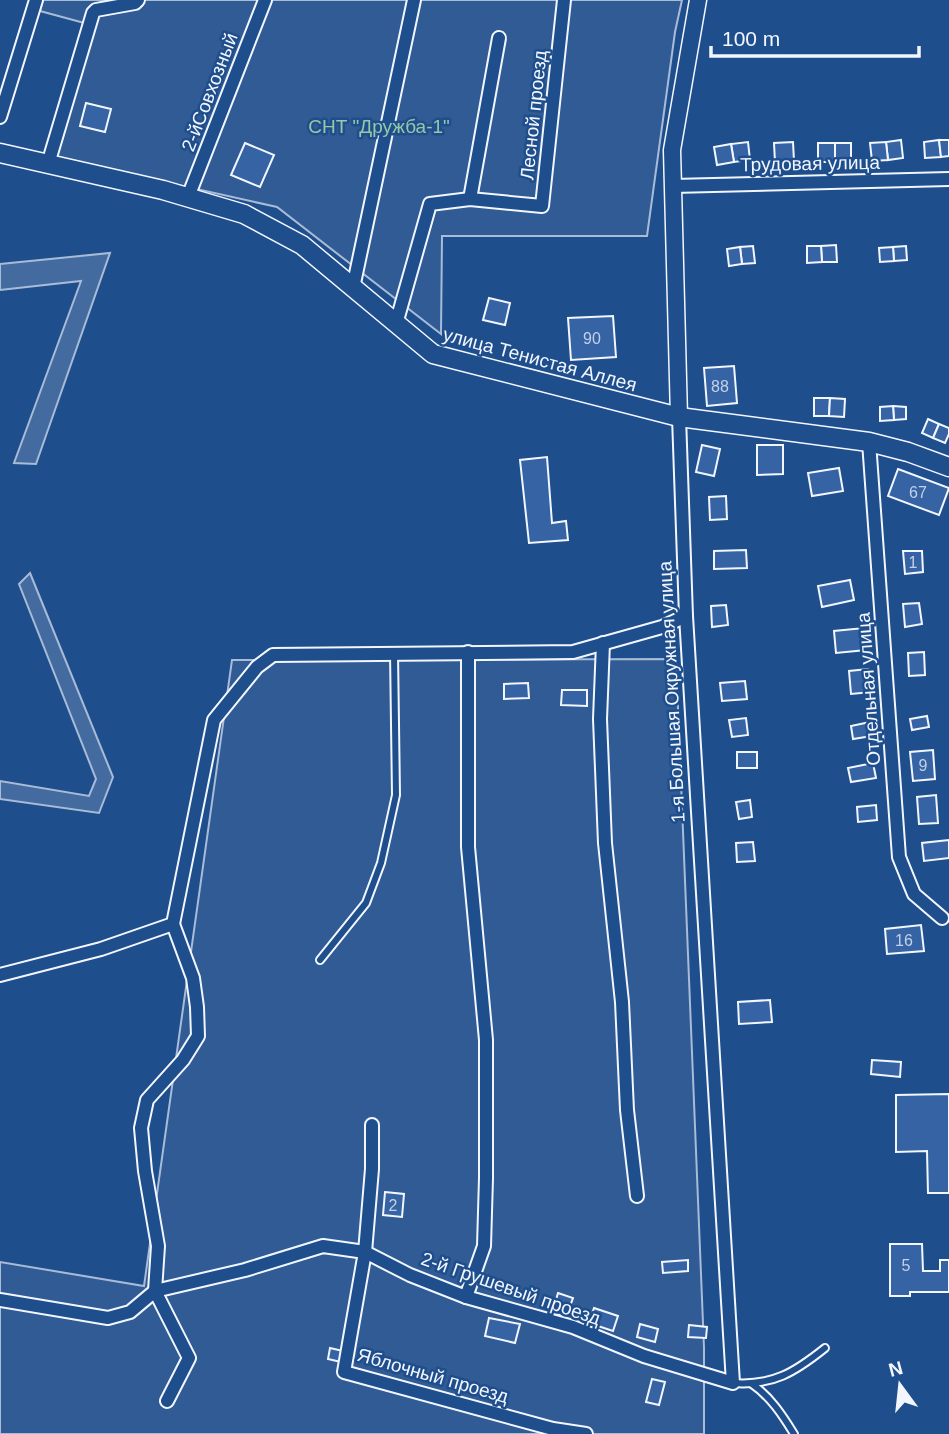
<svg xmlns="http://www.w3.org/2000/svg" width="949" height="1434" viewBox="0 0 949 1434" font-family="Helvetica,sans-serif">
<rect width="100%" height="100%" fill="#1f4e8c"/>
<g fill="#305b95" stroke="#a8bbd7" stroke-width="2">
<path d="M43,0H682L675,32L647,236H442L441,334L277,207L53,157L88,24L40,11Z"/>
<path d="M676,659L704,1348V1434H0V1262L144,1286L232,660Z"/>
</g>
<g fill="#446ba0" stroke="#a8bbd7" stroke-width="2">
<path d="M110,253L36,464L14,463L81,281L0,290V264Z"/>
<path d="M30,573L113,777L99,813L0,799V781L89,796L96,779L19,584Z"/>
</g>
<g fill="#3563a3" stroke="#f2f6ff" stroke-width="2">
<path d="M86,103L111,109L105,132L80,126Z"/>
<path d="M901,140L903,158L888,160L886,142Z"/>
<path d="M939,140L941,157L925,158L924,142Z"/>
<path d="M939,140H949V156L941,157Z"/>
<path d="M748,142L750,160L734,162L731,144Z"/>
<path d="M793,142L794,161L775,162L774,143Z"/>
<path d="M886,142L888,160L872,161L870,143Z"/>
<path d="M245,143L274,155L260,187L231,175Z"/>
<rect x="818" y="143" width="17" height="19"/>
<rect x="835" y="143" width="16" height="19"/>
<path d="M731,144L734,162L717,165L714,147Z"/>
<path d="M836,245L837,262H822L821,246Z"/>
<path d="M753,246L755,263L742,264L740,247Z"/>
<path d="M807,246H821L822,262L807,263Z"/>
<path d="M906,246L907,260L894,261L893,247Z"/>
<path d="M740,247L742,264L729,266L727,249Z"/>
<path d="M893,247L894,261L880,262L879,248Z"/>
<path d="M489,298L510,303L505,325L483,320Z"/>
<path d="M613,316L616,357L571,360L568,318Z"/>
<path d="M734,366L737,403L707,406L704,368Z"/>
<path d="M814,398H830L829,416H814Z"/>
<path d="M830,398L845,399L844,417L829,416Z"/>
<path d="M893,406L906,407V419L894,420Z"/>
<path d="M893,406L894,420L880,421V407Z"/>
<path d="M928,419L939,424L933,438L922,433Z"/>
<path d="M939,424L949,428V434L945,443L933,438Z"/>
<path d="M702,445L720,449L714,476L696,472Z"/>
<path d="M757,445H783V474L757,475Z"/>
<path d="M547,457L552,523L566,521L568,540L529,543L520,460Z"/>
<path d="M839,468L843,491L812,496L808,473Z"/>
<path d="M898,469L949,488L939,515L888,496Z"/>
<path d="M726,496L727,519L710,520L709,497Z"/>
<path d="M746,550L747,568L714,569V551Z"/>
<path d="M903,551H922L923,572L905,574Z"/>
<path d="M850,580L854,600L822,607L818,586Z"/>
<path d="M919,603L922,624L905,627L903,604Z"/>
<path d="M726,605L728,625L712,627L711,606Z"/>
<path d="M864,628L866,650L836,653L834,631Z"/>
<path d="M924,652L925,675L909,676L908,653Z"/>
<path d="M868,669L871,692L851,694L849,671Z"/>
<path d="M745,681L747,699L722,701L720,683Z"/>
<path d="M528,683L529,698L504,699V684Z"/>
<path d="M562,690H587V706L561,705Z"/>
<path d="M927,716L929,727L912,730L910,719Z"/>
<path d="M746,718L748,735L732,737L729,720Z"/>
<path d="M870,722L872,736L853,739L851,726Z"/>
<path d="M933,750L935,779L913,781L910,752Z"/>
<rect x="737" y="752" width="20" height="16"/>
<path d="M873,763L876,778L851,782L848,768Z"/>
<path d="M936,795L938,823L919,824L917,797Z"/>
<path d="M750,800L752,817L739,819L736,802Z"/>
<path d="M876,805L877,820L858,822L857,807Z"/>
<path d="M949,840V858L924,861L922,843Z"/>
<path d="M753,842L755,861L737,862L736,843Z"/>
<path d="M921,925L924,951L887,954L885,929Z"/>
<path d="M770,1000L772,1022L739,1024L738,1002Z"/>
<path d="M872,1060L901,1062L900,1077L871,1074Z"/>
<path d="M949,1094V1193H928L927,1151L896,1152V1095Z"/>
<path d="M385,1192L404,1194L402,1217L383,1215Z"/>
<path d="M890,1244H922L923,1271H940V1260H949V1292H910V1296H890Z"/>
<path d="M688,1260V1271L663,1273L662,1262Z"/>
<path d="M558,1293L573,1298L566,1317L552,1313Z"/>
<path d="M594,1308L618,1316L613,1331L589,1323Z"/>
<path d="M489,1318L520,1324L515,1343L485,1336Z"/>
<path d="M640,1324L658,1329L655,1342L637,1337Z"/>
<path d="M689,1325L707,1327L706,1338L688,1337Z"/>
<path d="M330,1348L343,1351L341,1362L328,1359Z"/>
<path d="M652,1379L665,1382L659,1405L646,1402Z"/>
</g>
<g fill="none" stroke-linecap="round" stroke-linejoin="round">
<defs>
<g id="service">
<path d="M320,960L366,903L381,863L396,795L394,653"/>
<path d="M733,1383C773,1386 795,1372 825,1348"/>
<path d="M752,1384C770,1396 783,1416 794,1434"/>
</g>
<g id="minor">
<path d="M0,117L36,0"/>
<path d="M48,164L93,13L96,10L135,3L138,0"/>
<path d="M673,186L949,179"/>
<path d="M188,197L265,0"/>
<path d="M470,199L499,38"/>
<path d="M353,288L414,0"/>
<path d="M396,324L430,204L470,199L542,206L564,0"/>
<path d="M869,442L899,857L914,894L942,918"/>
<path d="M603,643L600,719L605,843L622,1002L627,1110L637,1196"/>
<path d="M0,975L101,949L173,924L214,720L257,667L273,655L573,652L662,627L686,616"/>
<path d="M372,1125V1169L365,1252L344,1372L553,1429L586,1434"/>
<path d="M466,1297L484,1246L486,1178V1040L468,847V652"/>
<path d="M0,1300L108,1318L130,1312L155,1291L245,1270L323,1246L365,1252L410,1275L466,1297L573,1327L644,1356L733,1383L686,616L679,417"/>
<path d="M167,1401L189,1358L155,1291L158,1246L145,1171L141,1128L147,1100L183,1060L198,1036L197,1007L193,978L173,924"/>
</g>
<path id="tertiary" d="M679,417L672,150L698,0"/>
<path id="secondary" d="M0,153L163,190L244,214L302,245L433,354L679,417L869,442L908,452L949,467"/>
</defs>
<use href="#service" stroke="#f2f6ff" stroke-width="10"/>
<use href="#minor" stroke="#f2f6ff" stroke-width="16"/>
<use href="#tertiary" stroke="#f2f6ff" stroke-width="19"/>
<use href="#secondary" stroke="#f2f6ff" stroke-width="21"/>
<use href="#service" stroke="#1f4e8c" stroke-width="6"/>
<use href="#minor" stroke="#1f4e8c" stroke-width="12"/>
<use href="#tertiary" stroke="#1f4e8c" stroke-width="16"/>
<use href="#secondary" stroke="#1f4e8c" stroke-width="18"/>
</g>
<g text-anchor="middle" stroke-width="5" stroke-linejoin="round" paint-order="stroke">
<g font-size="16" fill="#c3d1e8">
<text x="592" y="344">90</text>
<text x="720" y="392">88</text>
<text x="918" y="498">67</text>
<text x="913" y="568">1</text>
<text x="923" y="771">9</text>
<text x="904" y="946">16</text>
<text x="393" y="1211">2</text>
<text x="906" y="1271">5</text>
</g>
<g font-size="19" fill="#f2f6ff" stroke="#1f4e8c">
<text transform="translate(209 92) rotate(-69)" y="7">2-йСовхозный</text>
<text transform="translate(533 115) rotate(-84)" y="7">Лесной проезд</text>
<text transform="translate(810 163) rotate(-1)" y="7">Трудовая улица</text>
<text transform="translate(540 359) rotate(15)" y="7">улица Тенистая Аллея</text>
<text transform="translate(868 689) rotate(-94)" y="7">Отдельная улица</text>
<text transform="translate(671 692) rotate(-93)" y="7">1-я Большая Окружная улица</text>
<text transform="translate(511 1288) rotate(19)" y="7">2-й Грушевый проезд</text>
<text transform="translate(433 1375) rotate(16)" y="7">Яблочный проезд</text>
</g>
<g font-size="19" fill="#97c8a6" stroke="#1f4e8c">
<text x="379" y="133">СНТ "Дружба-1"</text>
</g>
</g>
<g transform="translate(900 1385) rotate(345)" stroke="#1f4e8c" stroke-width="5" paint-order="stroke">
<path d="M0-5L12 26L0 18L-12 26Z" fill="#f2f6ff"/>
<text y="-10" font-size="19" font-weight="bold" text-anchor="middle" fill="#f2f6ff">N</text>
</g>
<path d="M711 46v10h208v-10" fill="none" stroke="#f2f6ff" stroke-width="3.5"/>
<text x="722" y="46" font-size="21" fill="#f2f6ff" stroke="#1f4e8c" stroke-width="5" paint-order="stroke">100 m</text>
</svg>
